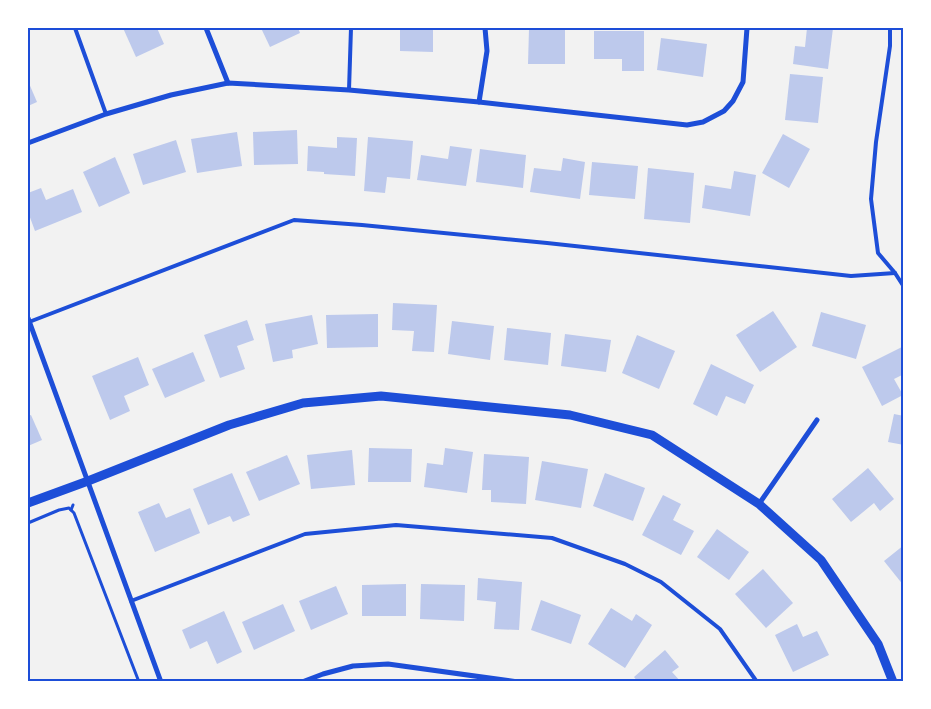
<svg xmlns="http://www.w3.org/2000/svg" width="931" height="709" viewBox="0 0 931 709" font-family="'Sofia Sans Condensed',sans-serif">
<rect width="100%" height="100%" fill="#f2f2f2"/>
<g fill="#bdc9ec">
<path d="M123,28H157L164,44L136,57Z"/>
<path d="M261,28H298L300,33L270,47Z"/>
<path d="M400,28H433V52L400,51Z"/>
<path d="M807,28H833L828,69L793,64L795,46L805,47Z"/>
<path d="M529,29L565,30V64H528Z"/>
<path d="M594,31H644V71H622V59H594Z"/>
<path d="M661,38L707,44L703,77L657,70Z"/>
<path d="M790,74L823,77L818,123L785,120Z"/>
<path d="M28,81L37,102L28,106Z"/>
<path d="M297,130L298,164L254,165L253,132Z"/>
<path d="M237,132L242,166L197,173L191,139Z"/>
<path d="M783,134L810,149L789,188L762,173Z"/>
<path d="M337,137L357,138L355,176L324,174V172L307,171L308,146L337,148Z"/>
<path d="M368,137L413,141L410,179L387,177L385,193L364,191Z"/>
<path d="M176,140L186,172L143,185L133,154Z"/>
<path d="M450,146L472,149L466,186L417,180L421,155L448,159Z"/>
<path d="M480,149L526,155L523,188L476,182Z"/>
<path d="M115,157L130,193L99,207L83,172Z"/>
<path d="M563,158L585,162L580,199L530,192L534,168L561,171Z"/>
<path d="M592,162L638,166L635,199L589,195Z"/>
<path d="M648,168L694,173L690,223L644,219Z"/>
<path d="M734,171L756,175L750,216L702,208L705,185L731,189Z"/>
<path d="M41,188L46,200L73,189L82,212L35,231L28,212V193Z"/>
<path d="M393,303L437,305L434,352L412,351L414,331L392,330Z"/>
<path d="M773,311L797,347L760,372L736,335Z"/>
<path d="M821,312L866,325L856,359L812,346Z"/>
<path d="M378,314V347L327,348L326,315Z"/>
<path d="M312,315L318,344L292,350L293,358L273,362L265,324Z"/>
<path d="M247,320L254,340L237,346L245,369L220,378L204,335Z"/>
<path d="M452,321L494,326L490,360L448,354Z"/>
<path d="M507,328L551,333L548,365L504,360Z"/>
<path d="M565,334L611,340L606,372L561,366Z"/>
<path d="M637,335L675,351L659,389L622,373Z"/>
<path d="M904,346V374L894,379L903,395L882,406L862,367Z"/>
<path d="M193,352L205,381L165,398L152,369Z"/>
<path d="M138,357L149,385L124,396L130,411L110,420L92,376Z"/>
<path d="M711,364L754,385L745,404L726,396L717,416L693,404Z"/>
<path d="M894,414L904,416V445L888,442Z"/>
<path d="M31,415L42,440L28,446V416Z"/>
<path d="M369,448L412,449L411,482H368Z"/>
<path d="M445,448L473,452L467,493L424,487L427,463L443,465Z"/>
<path d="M352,450L355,485L311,489L307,455Z"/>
<path d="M484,454L529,457L526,504L491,502V490H482Z"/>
<path d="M287,455L300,484L259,501L246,472Z"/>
<path d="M542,461L588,469L581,508L535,500Z"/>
<path d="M868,468L894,499L880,511L874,503L851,522L832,499Z"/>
<path d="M232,473L250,515L233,522L230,516L208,525L193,489Z"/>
<path d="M605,473L645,488L633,521L593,506Z"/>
<path d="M663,495L681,504L673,520L694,531L681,555L642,535Z"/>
<path d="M159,503L166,518L190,508L200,533L155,552L138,512Z"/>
<path d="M717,529L749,552L729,580L697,557Z"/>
<path d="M904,545V586L884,561Z"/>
<path d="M763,569L793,603L766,628L735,594Z"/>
<path d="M478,578L522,582L519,630L494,629L496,602L477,600Z"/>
<path d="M406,584V616H362V585Z"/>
<path d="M421,584L465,585L464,621L420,619Z"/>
<path d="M336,586L348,614L311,630L299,601Z"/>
<path d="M541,600L581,615L571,644L531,630Z"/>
<path d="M283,604L295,631L254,650L242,622Z"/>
<path d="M611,608L632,621L636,614L652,625L625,668L588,644Z"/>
<path d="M224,611L242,652L217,664L207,641L190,649L182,630Z"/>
<path d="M797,624L803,637L817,631L829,655L793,672L775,635Z"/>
<path d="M665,650L679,667L672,672L681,682H638L634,677Z"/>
</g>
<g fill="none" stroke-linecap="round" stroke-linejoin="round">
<g stroke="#1d4ed8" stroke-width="3">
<path d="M71,510L73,505"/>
<path d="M28,523L59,510L69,508L74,513L139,682"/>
</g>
<g stroke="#1d4ed8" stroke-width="4">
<path d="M75,28L106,114"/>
<path d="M890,28V46L876,142L871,199L878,253L895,273L904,287"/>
<path d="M349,90L351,28"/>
<path d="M29,322L294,220L362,225L547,243L851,276L895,273"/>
<path d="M131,601L305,534L396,525L552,538L625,564L661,582L720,629L757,682"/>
</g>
<g stroke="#1d4ed8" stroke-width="5">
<path d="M206,28L228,83"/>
<path d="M479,102L487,51L485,28"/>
<path d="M28,143L106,114L171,95L228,83L349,90L479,102L687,125L703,122L724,111L733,101L743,82L747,28"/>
<path d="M28,318L161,682"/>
<path d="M759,504L817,420"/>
<path d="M302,682L323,674L353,666L388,664L518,682"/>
</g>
<path stroke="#1d4ed8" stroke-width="9" d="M28,503L88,481L229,425L303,403L381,396L570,415L652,435L759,504L821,560L878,644L893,682"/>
</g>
<rect width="931" height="709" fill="none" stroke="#ffffff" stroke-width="58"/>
<rect x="29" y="29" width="873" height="651" fill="none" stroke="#1d4ed8" stroke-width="2"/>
</svg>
